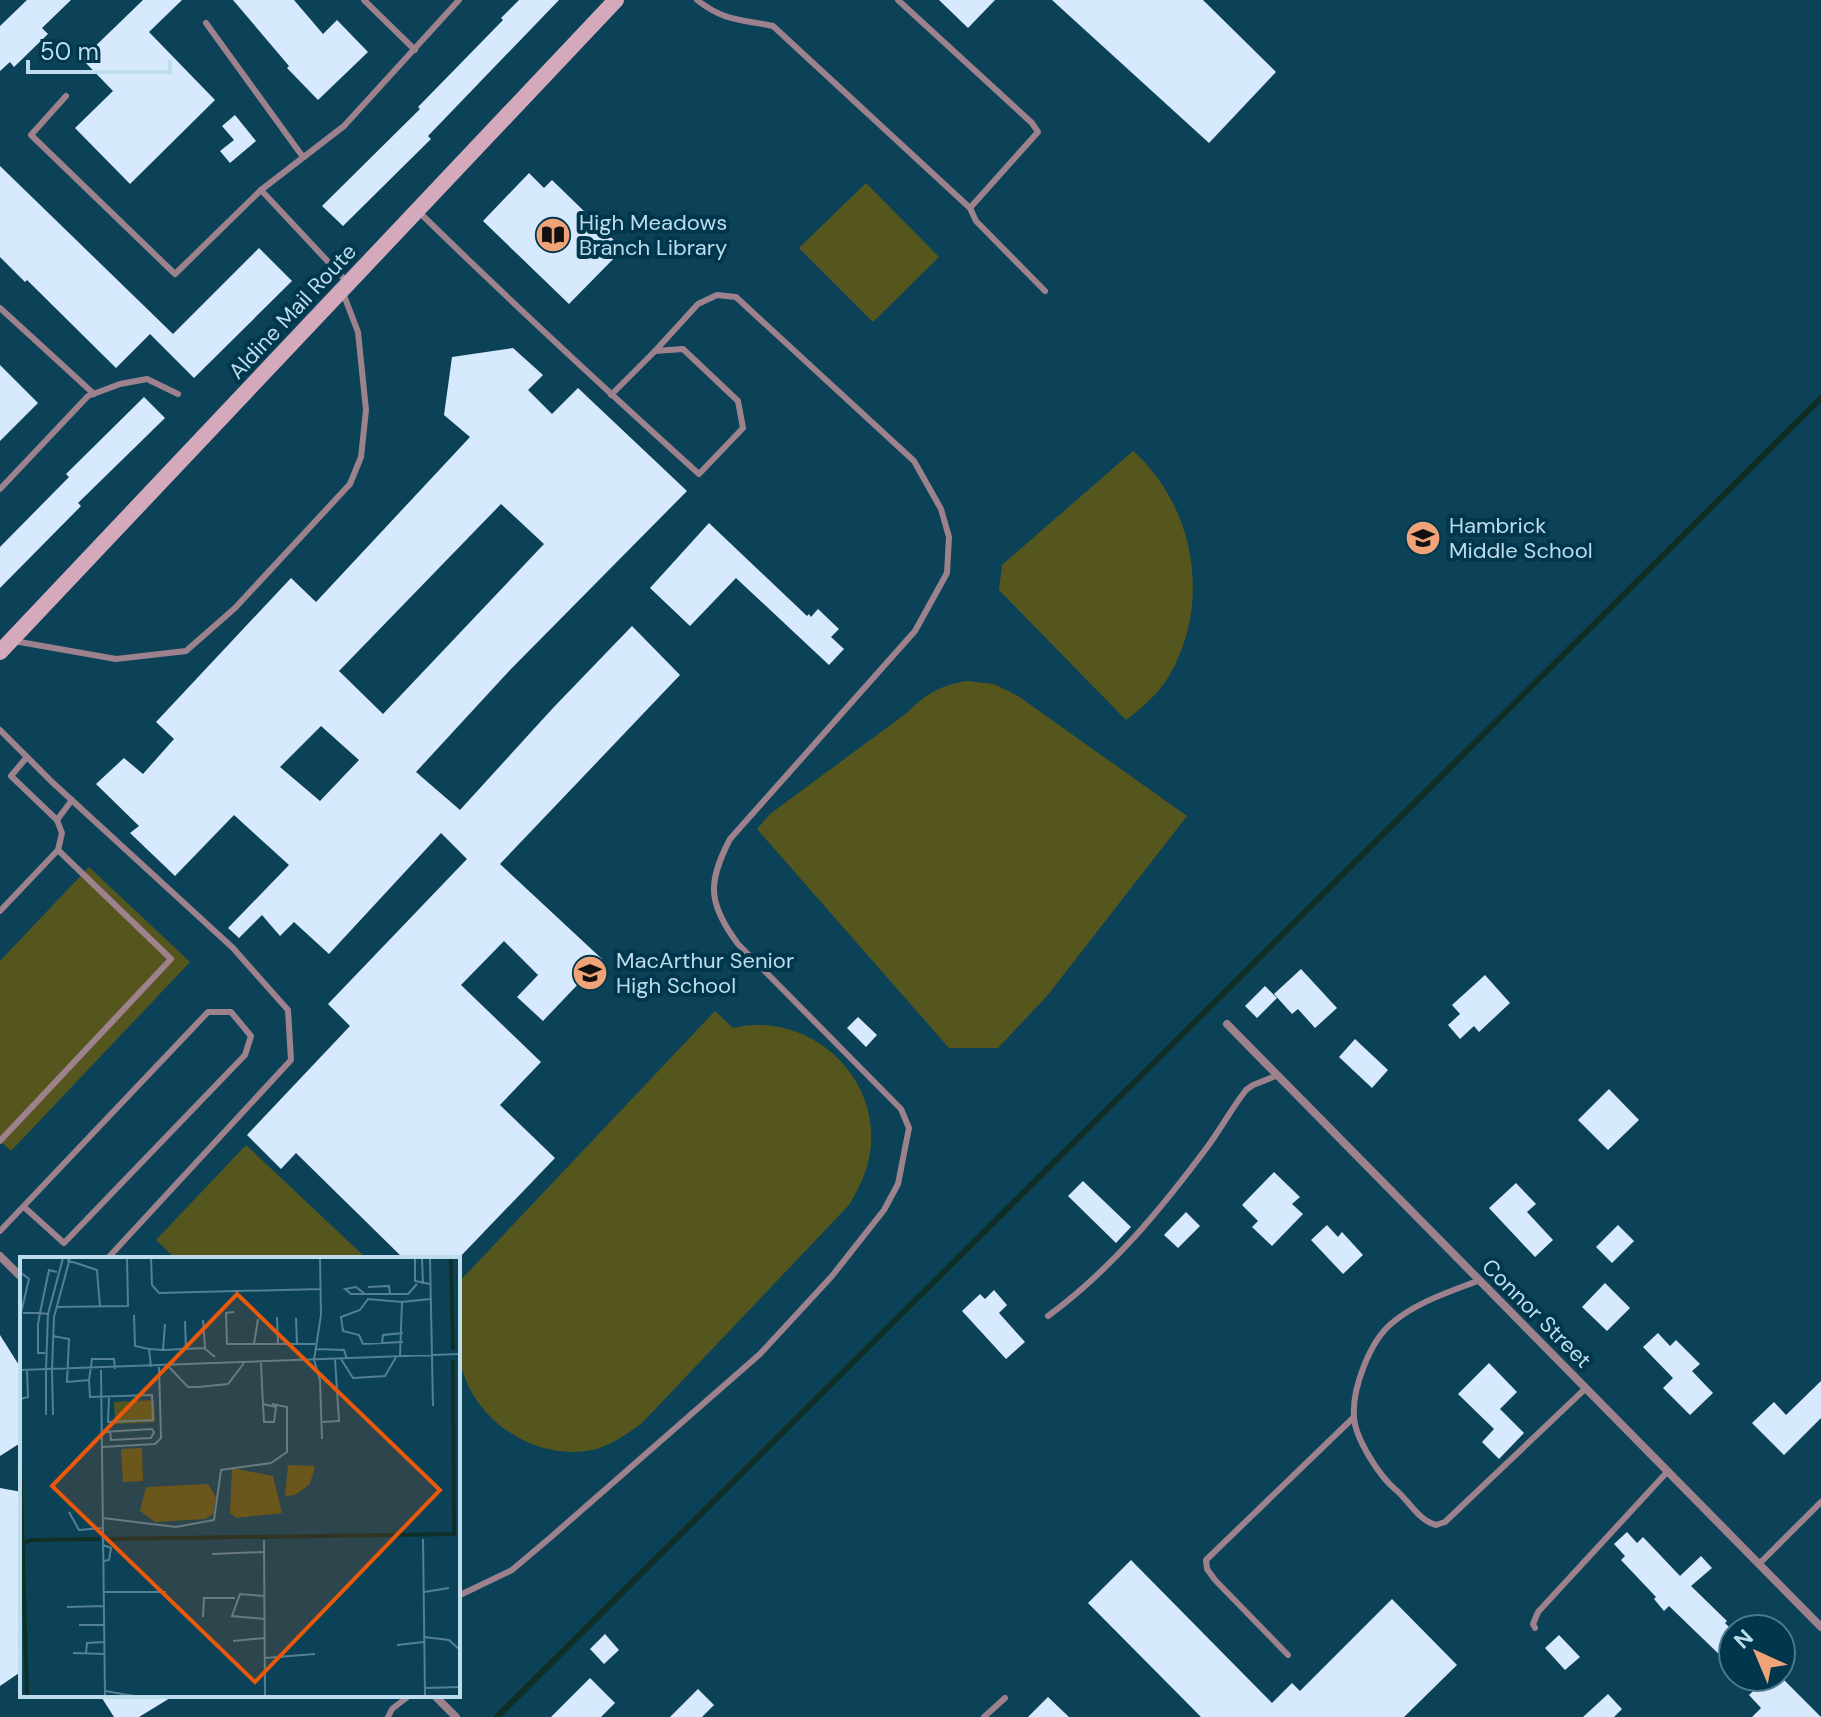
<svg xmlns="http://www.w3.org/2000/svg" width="1821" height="1717" viewBox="0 0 1821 1717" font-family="'DM Sans',sans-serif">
<rect width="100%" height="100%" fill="#0c4258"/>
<g fill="#55561e">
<path d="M866,183L939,257L873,322L799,248Z"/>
<path d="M1133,451C1195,506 1212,603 1169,676C1159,693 1142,708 1126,720L999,590L1002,565Z"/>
<path d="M967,681L994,684L1018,696L1187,816L1047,996L998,1048H949L757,829L770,814L908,712C925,694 942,685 967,681Z"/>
<path d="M89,867L190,962L11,1151L0,1141V961Z"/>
<path d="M715,1011L733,1028C808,1010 882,1076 870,1153C867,1172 859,1188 849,1205L641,1424C627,1434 610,1446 592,1450C537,1461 477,1423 462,1369C454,1342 458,1311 458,1283Z"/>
<path d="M246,1145L367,1259H176L156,1240Z"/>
</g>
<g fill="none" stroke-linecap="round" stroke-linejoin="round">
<path stroke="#0f2f26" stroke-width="6" d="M497,1717L1821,398"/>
</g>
<g fill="#d7e9fd" fill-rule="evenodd">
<path d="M27,0H71L42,28L48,34L14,67L10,62L0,71V26Z"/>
<path d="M143,0H182L149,32L215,100L130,184L75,128L113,91L82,59Z"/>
<path d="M233,0H294L323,34L337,20L368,52L318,100L287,68L289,66Z"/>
<path d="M519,0H559L428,136L431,139L343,226L322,206L420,109L418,107L503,20L501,18Z"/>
<path d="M939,0H995L968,28Z"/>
<path d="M1052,0H1203L1276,72L1209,143Z"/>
<path d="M235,115L256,141L230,163L220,151L234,140L222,126Z"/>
<path d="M0,166L173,334L259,248L292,281L194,378L150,334L116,368L27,280L25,282L0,257Z"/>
<path d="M529,173L544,188L552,180L623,249L569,304L483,221Z"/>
<path d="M513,348L543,375L528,390L552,414L578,388L687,491L511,669L416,772L460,810L553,708L632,626L680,675L500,864L602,959L543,1021L517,997L538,975L504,941L461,985L541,1062L500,1105L555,1158L458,1259H404L296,1153L281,1169L247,1135L350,1026L328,1004L467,859L441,833L329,954L294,922L280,936L262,915L239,938L228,928L289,865L234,815L175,876L130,833L139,826L96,784L124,758L143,774L174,739L156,722L291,578L316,602L470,437L444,415L452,357ZM501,504L544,544L383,714L339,671ZM321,726L359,760L320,801L280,767Z"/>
<path d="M0,365L38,403L0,441Z"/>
<path d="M144,397L165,418L78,503L81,506L0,588V547L69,477L66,474Z"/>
<path d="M709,523L807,616L809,614L811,617L818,609L839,629L831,637L844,649L829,665L736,578L690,626L650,588Z"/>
<path d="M1301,969L1337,1008L1315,1028L1298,1009L1292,1014L1274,994Z"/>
<path d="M1485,975L1510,1003L1479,1032L1474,1026L1460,1039L1448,1025L1460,1014L1452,1005Z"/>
<path d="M1265,986L1277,998L1257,1018L1245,1006Z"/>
<path d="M858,1017L877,1035L866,1047L847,1028Z"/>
<path d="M1355,1039L1388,1070L1372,1088L1339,1057Z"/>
<path d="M1609,1089L1639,1120L1608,1150L1578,1120Z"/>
<path d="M1274,1172L1300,1197L1292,1204L1303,1214L1272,1246L1252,1227L1258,1221L1242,1205Z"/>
<path d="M1083,1181L1131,1227L1116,1243L1068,1196Z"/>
<path d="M1516,1183L1536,1204L1527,1212L1553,1240L1535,1257L1489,1208Z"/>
<path d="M1186,1212L1200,1226L1178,1248L1164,1235Z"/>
<path d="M1327,1225L1338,1237L1342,1232L1363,1255L1343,1274L1311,1240Z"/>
<path d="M1618,1225L1634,1241L1612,1263L1596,1247Z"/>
<path d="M1605,1283L1630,1308L1607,1331L1582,1307Z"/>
<path d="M994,1290L1007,1305L999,1313L1025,1342L1006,1359L962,1311L980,1294L985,1299Z"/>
<path d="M1658,1333L1670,1346L1676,1340L1700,1364L1692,1371L1713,1393L1690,1415L1663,1388L1673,1378L1643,1347Z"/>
<path d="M0,1335L22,1370V1442L0,1456Z"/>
<path d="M1489,1363L1517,1392L1500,1409L1524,1433L1499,1459L1482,1442L1494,1429L1458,1394Z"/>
<path d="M1821,1381V1418L1784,1455L1752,1423L1774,1402L1786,1415Z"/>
<path d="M0,1488L22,1492V1671L0,1686Z"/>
<path d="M1627,1532L1637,1543L1643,1537L1680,1576L1701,1556L1712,1568L1691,1586L1727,1621L1725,1623L1733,1631V1652L1725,1660L1669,1606L1664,1611L1654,1599L1656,1597L1621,1560L1625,1556L1614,1544Z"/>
<path d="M1131,1560L1272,1703L1292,1683L1300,1691L1392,1599L1457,1665L1404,1717H1201L1088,1603Z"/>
<path d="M605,1634L619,1650L604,1664L590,1649Z"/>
<path d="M1559,1635L1580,1657L1565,1670L1545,1648Z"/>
<path d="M1768,1677H1773L1779,1683L1783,1679L1821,1717H1752L1761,1708L1749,1695Z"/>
<path d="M590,1678L615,1703L601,1717H551Z"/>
<path d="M698,1689L714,1705L702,1717H670Z"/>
<path d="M1608,1694L1622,1709L1614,1717H1583Z"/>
<path d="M100,1695H175L139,1717H114Z"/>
<path d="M1048,1697L1069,1717H1028Z"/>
</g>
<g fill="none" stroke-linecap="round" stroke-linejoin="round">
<g stroke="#9d828d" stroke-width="6">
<path d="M364,0L415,50"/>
<path d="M697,0C725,22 741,19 773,26L970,208L976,221L1045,291"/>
<path d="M898,0L1032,123L1038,132L970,208"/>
<path d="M206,23L303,157"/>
<path d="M66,96L31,135L175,274L261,190L344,126L459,0"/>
<path d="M261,190L348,283"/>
<path d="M420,213C511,302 604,388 699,474L743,428L738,401L683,349L655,351L611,395"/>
<path d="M0,308L94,394"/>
<path d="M0,489L88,396L120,384L147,379L178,394"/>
<path d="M14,641L116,659L186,651L235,608L350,484L361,457L366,410L358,332L343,293"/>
<path d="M0,730L52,782L233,948L288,1010L291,1060L107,1259"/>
<path d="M27,757L11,776L57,820"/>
<path d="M58,850L62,833L57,820L72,800"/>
<path d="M0,911L58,850L171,959L0,1141"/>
<path d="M0,1231L208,1012H231L251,1036L245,1055L64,1243L24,1207"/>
<path d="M1480,1280C1449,1292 1417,1302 1392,1323C1370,1341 1352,1388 1354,1417C1355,1438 1379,1476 1396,1490C1410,1502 1418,1520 1436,1525L1445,1522L1586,1388"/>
<path d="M1048,1316C1111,1270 1162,1208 1208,1146C1221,1128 1232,1108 1246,1090L1253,1085L1278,1075"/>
<path d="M1759,1564L1821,1502"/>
<path d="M458,1596L512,1570L551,1537L760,1354L832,1276L884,1210L898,1184L909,1128L901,1109L738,944C708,904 707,883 730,839L915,631L947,573L949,537L941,509L914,461L736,297L717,295L698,304L655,351"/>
<path d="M1535,1628L1533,1624L1538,1612L1668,1471"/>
<path d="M1288,1655L1215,1580L1207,1569L1206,1560L1353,1418"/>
<path d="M388,1717L392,1709L410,1695"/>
<path d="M984,1717L1005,1698"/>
</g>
<g stroke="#9d828d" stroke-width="8">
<path d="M1227,1024L1821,1627"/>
<path d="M0,1256L22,1278"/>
<path d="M434,1695L456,1717"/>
</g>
<path stroke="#d3a9bb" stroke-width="16" d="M0,652L616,0"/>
</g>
<defs>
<symbol id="library-disc" viewBox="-11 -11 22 22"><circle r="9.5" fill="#efa377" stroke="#00374c"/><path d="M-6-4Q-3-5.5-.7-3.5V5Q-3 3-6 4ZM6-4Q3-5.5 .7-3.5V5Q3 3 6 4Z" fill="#111"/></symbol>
<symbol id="school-disc" viewBox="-11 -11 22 22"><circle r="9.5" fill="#efa377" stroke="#00374c"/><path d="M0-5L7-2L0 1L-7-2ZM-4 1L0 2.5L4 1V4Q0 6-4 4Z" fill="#111"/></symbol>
</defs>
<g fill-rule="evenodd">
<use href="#library-disc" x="533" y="215" width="40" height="40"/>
<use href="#school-disc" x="1403" y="518" width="40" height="40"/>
<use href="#school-disc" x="570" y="953" width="40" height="40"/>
</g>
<g text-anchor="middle" stroke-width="8" stroke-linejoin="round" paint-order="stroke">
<g font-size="22" fill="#bddded" stroke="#00374c" text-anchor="start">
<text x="579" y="230">High Meadows<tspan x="579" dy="25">Branch Library</tspan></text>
<text x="1449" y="533">Hambrick<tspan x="1449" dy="25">Middle School</tspan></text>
<text x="616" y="968">MacArthur Senior<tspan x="616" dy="25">High School</tspan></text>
</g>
<g font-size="22" fill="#bddded" stroke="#00374c">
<text transform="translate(292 311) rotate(-47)" y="8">Aldine Mail Route</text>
<text transform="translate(1537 1313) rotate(45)" y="8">Connor Street</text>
</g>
</g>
<g transform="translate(20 1257)">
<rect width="440" height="440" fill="#0c4258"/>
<path d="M134,143L135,165L95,167L94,145ZM122,191L123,224L103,225L101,192ZM268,208L295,209L290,227L275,238L265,239ZM212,211L253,219L262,256L216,261L210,256ZM188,227L196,240L193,257L185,262L135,265L120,254L126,230Z" fill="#55561e"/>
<path fill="none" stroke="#0f2f26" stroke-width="4" d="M431,1L433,93M0,201L7,439M87,282L434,277L433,103M0,289L10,283L80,282"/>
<path fill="none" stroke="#538094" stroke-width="2" d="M131,1L132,28L139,36L301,32M300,1L301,58L294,103L300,123L302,182M395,1V24L410,27M402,1L403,27M410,1L413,149M47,3L77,13L80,50M0,15L9,22L0,60M348,30L369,29L370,37M345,37L336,30L325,32L331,37H388L397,27M440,42V86M382,45L348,42L340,53L321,60L323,74L339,78L343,87L383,85M36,50L108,49L107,1M214,55L206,56L207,87H295M3,56H20L29,13L37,15M114,58L115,89L129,92L131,110M257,60L258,87M276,61L277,87M183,63L185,91M165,64L166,92M33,79L49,82L47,125L69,123L72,102H94L95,112M362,86L363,78L383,76M234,87L238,62M129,92L143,93L145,67M295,92L324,93L327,102M143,93L184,91L195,100M25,96H18V67L20,56L28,57M380,99L382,45L410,42M321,102L333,121L365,119L376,100M241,106L242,128L243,147L244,165H254L256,150L243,147M149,110L168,130H178L208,127L224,106M0,113L440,97M26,113V158M26,113L28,57L43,1M32,113L33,158M32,113L34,60L50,1M81,113L85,439M69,123L70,140L132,138L133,163L88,165L89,140M0,142L8,140L7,113M303,165L319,164L315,102M82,175L132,172L134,175L131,181L91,183L90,174M440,183V212M82,190L135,187L141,181L139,110M49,255L59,273L83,271M83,261L156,270L194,263L201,213L251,206L267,195V150L252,147M403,282L405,439M244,283L245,439M83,288L91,291L89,303L84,304M192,297L244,295M84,335H146M404,335L429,331M244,339L220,337L212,359L245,362M47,350L84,349M183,360L184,341H215M59,368H84M404,380L429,383L440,393M213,384L245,381M377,388L404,385M53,396L85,397M66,397L67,386L85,385M245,401L295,397M405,431L440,430M85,434L114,439"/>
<path fill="#e8590c" fill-opacity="0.15" stroke="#e8590c" stroke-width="4" d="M217,37L420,233L235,425L32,229Z"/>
<rect width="440" height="440" fill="none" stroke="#bddded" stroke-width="4"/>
</g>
<g transform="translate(1757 1653) rotate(316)"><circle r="38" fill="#00374c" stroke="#4c798c" stroke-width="2"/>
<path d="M0-6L14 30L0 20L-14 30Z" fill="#efa377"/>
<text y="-12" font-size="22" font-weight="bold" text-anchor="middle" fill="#bddded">N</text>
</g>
<path d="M28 60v12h142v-12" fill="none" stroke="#bddded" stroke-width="4"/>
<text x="40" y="60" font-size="24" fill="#bddded" stroke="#00374c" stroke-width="6" paint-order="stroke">50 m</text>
</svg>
